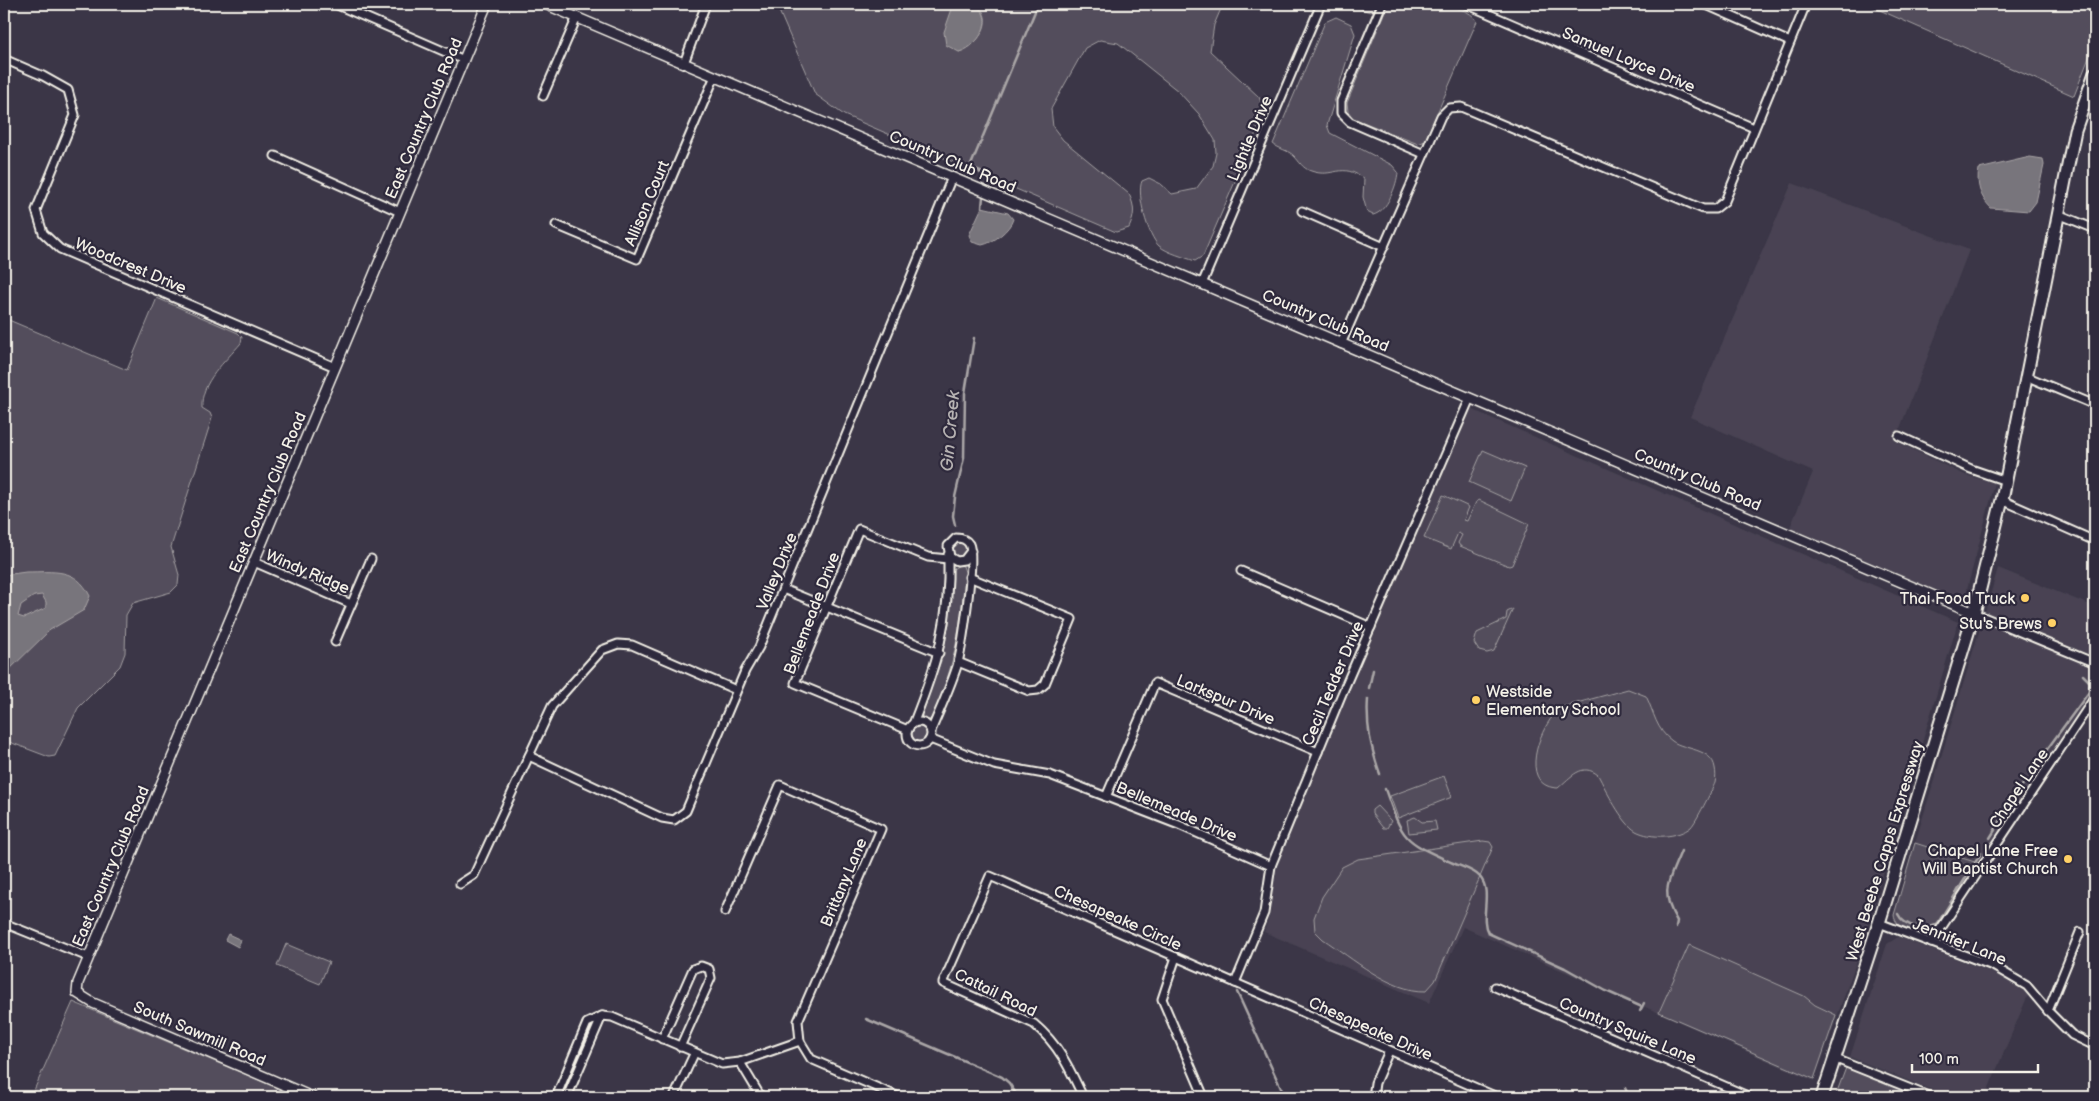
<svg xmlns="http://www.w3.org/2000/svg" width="2099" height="1101" viewBox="0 0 2099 1101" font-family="'Balsamiq Sans',sans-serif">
<rect width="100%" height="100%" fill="#3b3647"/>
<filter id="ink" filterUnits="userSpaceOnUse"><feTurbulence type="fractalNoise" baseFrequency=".02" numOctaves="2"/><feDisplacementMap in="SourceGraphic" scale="10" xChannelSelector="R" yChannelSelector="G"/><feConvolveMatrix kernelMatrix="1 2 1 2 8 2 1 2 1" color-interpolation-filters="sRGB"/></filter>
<g filter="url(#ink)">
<g fill="#484352">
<path d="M1792,183L1969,250L1895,441L1965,475L1995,483L1966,593L1962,599H1952L1789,530L1813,472L1690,417Z"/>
<path d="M1471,409L1958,622L1860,952L1814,1081L1463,927L1429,1003L1264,932L1270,914L1276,869L1283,850L1348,691Z"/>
<path d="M1998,568L2095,607V657L1985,613Z"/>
<path d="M1982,622L2077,659L2095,672V687L1981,864L1915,843Z"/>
<path d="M1898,937L1991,972L2015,982L2028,995L1985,1097H1949L1850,1057L1887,944Z"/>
</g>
<g fill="#534e5c" stroke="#a4a0a2" fill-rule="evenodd">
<path d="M776,4H1223L1214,25L1210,51L1259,97L1265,112L1203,256L1195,261C1184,257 1168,253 1159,246C1148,236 1136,194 1142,181L1149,178L1161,184L1172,194L1196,189L1213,166L1216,153L1215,140L1199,114L1178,91L1118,43L1100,40L1085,48L1051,109L1053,127L1063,140L1129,194C1135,207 1135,215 1129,228L1116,232L844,115L815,94ZM972,4C999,13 980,46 959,52Z"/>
<path d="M1326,4H1376L1373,11L1370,12L1347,4Z"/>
<path d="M1388,4C1412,4 1465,0 1477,21L1425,141L1418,144L1353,118L1348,111L1347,103Z"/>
<path d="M1866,4H2095V42L2074,96Z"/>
<path d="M1336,17L1351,24L1355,34L1327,125L1330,133L1392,165L1398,172C1397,185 1387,212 1373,215L1367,212L1363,197L1364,179C1341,161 1334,179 1311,171C1302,168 1300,162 1294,156C1288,150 1279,149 1273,144L1325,22Z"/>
<path d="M157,298L238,333L242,337L241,343C226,361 200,382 202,408L210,413L212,418L171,547L179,575L178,585L171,592L133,603L126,615L125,653L120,666L78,708L55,756L49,757L4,740V318L127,370Z"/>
<path d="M1483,450L1525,468L1511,501L1469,482Z"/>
<path d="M1443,495L1469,507L1464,520L1467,521L1476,502L1479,500L1529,524L1512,565L1509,566L1460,546L1458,543L1462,535L1458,533L1451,549L1424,538Z"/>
<circle cx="960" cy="550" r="8"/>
<path d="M959,565L963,566L965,572C961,628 955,663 934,715L929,720H925L921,714L941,661L949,624L953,569Z"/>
<path d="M1513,609L1494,651L1487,653L1479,651L1474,643L1477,633L1506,619L1507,612Z"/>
<path d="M1628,689L1646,696C1654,712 1656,730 1672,741C1684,750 1712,748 1715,768C1716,772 1716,779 1715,783C1712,790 1696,822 1691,827C1678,838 1651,839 1636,831C1622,823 1606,790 1598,775C1582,762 1571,777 1558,788C1516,787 1540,722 1562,707Z"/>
<circle cx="920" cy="734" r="8"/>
<path d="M1444,776L1452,797L1398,818L1390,796Z"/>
<path d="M1377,806L1391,821L1387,828H1383L1372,814V810Z"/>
<path d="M1415,817L1422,822L1435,821L1437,830L1409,833L1407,820Z"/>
<path d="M1483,841L1490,842L1493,847L1435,981L1426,991C1390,992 1352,958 1323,939L1315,931L1314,918L1322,897L1342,867L1358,859Z"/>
<path d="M1915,843L1981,864L1933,936C1920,937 1895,930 1894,915Z"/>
<path d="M286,944L329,962L320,984L277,966Z"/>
<path d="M1689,945L1804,996L1815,1005L1836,1015L1814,1079L1659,1012Z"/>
<path d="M73,1002L299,1097H31Z"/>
<path d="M1847,1065L1925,1097H1835Z"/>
</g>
<g fill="#78747b" stroke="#aaa6a7" fill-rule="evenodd">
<path d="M965,4C999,6 984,45 959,52L946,45L944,32L952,9Z"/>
<path d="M2030,157L2043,159L2044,165L2036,202L2029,211L1991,208C1980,197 1976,184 1979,169Z"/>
<path d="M982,207L1008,213L1013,219C1010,230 993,243 982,245L972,242L969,235Z"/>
<path d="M26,572C54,572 76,567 90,596L84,610L50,630L4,675V575ZM42,595L46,602V608L24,618L18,616L21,605L34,596Z"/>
<path d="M228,934L241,940L238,947L225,940Z"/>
</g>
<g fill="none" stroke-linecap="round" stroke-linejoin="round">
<g stroke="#aaa6a7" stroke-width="2.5">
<path d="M990,179V176L973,169L971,165L1036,9"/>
<path d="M982,207L983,197"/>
<path d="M955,525L953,516L955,497L964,458L965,393L974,338"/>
<path d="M1369,688L1373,670"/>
<path d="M1368,699C1366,726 1371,748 1380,774"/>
<path d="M2029,774L2089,692L2090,682L2083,675"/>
<path d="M1385,789C1404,842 1403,840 1453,863C1462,867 1474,870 1480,877C1493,892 1479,917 1488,933L1565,968L1606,991L1642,1007"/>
<path d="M2010,805L2025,781"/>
<path d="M1990,838L2003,817"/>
<path d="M1898,914C1904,927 1927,932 1938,923L1981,853"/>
<path d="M1676,927L1677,921C1659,891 1669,881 1681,851"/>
<path d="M1237,992L1285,1097"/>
<path d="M1640,1011L1644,1003"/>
<path d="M866,1019L1002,1077L1009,1083L1018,1097"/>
<path d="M1625,1088L1628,1094L1635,1097"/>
</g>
<defs>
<g id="minor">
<path d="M335,4L464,60"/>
<path d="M1382,4L1341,101V113L1350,122L1424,154"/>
<path d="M1466,4L1754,128"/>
<path d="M1704,4L1790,42"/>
<path d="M4,59L43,76L68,90L75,115L36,210L43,233L60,249L335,367"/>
<path d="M684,63L706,4"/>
<path d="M543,96L577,17"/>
<path d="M275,156L400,212"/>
<path d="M1302,211L1384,247"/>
<path d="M2058,214L2095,229"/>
<path d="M556,225L637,259L715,76"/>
<path d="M1202,284L1321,4"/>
<path d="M1341,344L1441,116L1449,108L1461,107L1703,209H1715L1725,201L1806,4"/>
<path d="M2028,377L2095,405"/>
<path d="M1899,436L1971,469L2006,481"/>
<path d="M2002,500L2095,541"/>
<path d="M254,562L351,604"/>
<path d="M1241,571L1371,627"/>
<path d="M783,589L939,653"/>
<path d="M1974,613L2095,663"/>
<path d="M335,642L371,559"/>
<path d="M958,662L1029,691L1038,690L1045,684L1072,619L969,577"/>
<circle cx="919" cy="734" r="12"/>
<path d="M913,724C937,664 950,622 948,555"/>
<path d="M908,730L795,683L859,529L928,557L948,559"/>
<path d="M931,731C940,709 951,686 958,663C962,646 976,556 969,544C966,539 961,538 956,538L948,546L950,557L957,561L964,560L971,551"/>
<path d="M930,739L994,765L1050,775L1179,825L1271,866"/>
<path d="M529,756L662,818L674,820L686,811L745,671L759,647L952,177"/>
<path d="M1106,797L1155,683L1318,752"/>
<path d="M460,884L474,875L552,706L602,650L618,644L632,645L736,690"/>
<path d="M725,912L780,785L881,829L798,1021L800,1041L811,1059L899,1097"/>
<path d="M4,923L88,957"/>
<path d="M1879,923L1993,966L2027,986L2048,1011L2072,1035L2095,1046"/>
<path d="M1931,943L2095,697"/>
<path d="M1176,957L1162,999L1204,1097"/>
<path d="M1235,983L1264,913L1271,866L1341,696L1470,398"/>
<path d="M1495,987L1750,1097"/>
<path d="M2048,1011L2080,932"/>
<path d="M602,1016L612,1017L722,1064L740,1062L800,1041"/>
<path d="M662,1039L693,969L701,966L709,969L711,978L680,1047"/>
<path d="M1836,1059L1931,1097"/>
<path d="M740,1062L761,1097"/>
<path d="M556,1097L587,1023L602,1016L567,1097"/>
<path d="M674,1097L694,1054"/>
<path d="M1083,1097C1070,1069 1059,1045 1034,1024L943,983L990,876L1497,1097"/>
<path d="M1373,1097L1375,1083L1389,1051"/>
</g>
<g id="tertiary">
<path d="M545,4L1974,613"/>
<path d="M312,1097L93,1003L77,993L78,983L487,4"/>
</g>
<path id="primary" d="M1822,1097L1879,923L1974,613L2002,500L2075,130L2095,73"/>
</defs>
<use href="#minor" stroke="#f4f1e8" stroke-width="11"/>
<use href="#tertiary" stroke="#f4f1e8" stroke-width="12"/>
<use href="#primary" stroke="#f4f1e8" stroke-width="15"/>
<use href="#minor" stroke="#2f2a3d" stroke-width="7"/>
<use href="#tertiary" stroke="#2f2a3d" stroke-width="9"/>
<use href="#primary" stroke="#2f2a3d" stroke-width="11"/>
</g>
</g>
<g fill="#ffd166" stroke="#2f2a3d" stroke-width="2">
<circle cx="2025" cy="598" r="5"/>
<circle cx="2052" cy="623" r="5"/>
<circle cx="1476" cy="700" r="5"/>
<circle cx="2068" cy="859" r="5"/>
</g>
<g text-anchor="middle" stroke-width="4.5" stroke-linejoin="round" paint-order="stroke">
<g font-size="16" fill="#f4f1e8" stroke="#2f2a3d">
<text transform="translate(1629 59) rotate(23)" y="6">Samuel Loyce Drive</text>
<text transform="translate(423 118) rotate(-67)" y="6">East Country Club Road</text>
<text transform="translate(1249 138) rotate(-67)" y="6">Lightle Drive</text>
<text transform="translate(953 161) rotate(23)" y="6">Country Club Road</text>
<text transform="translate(646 203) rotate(-67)" y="6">Allison Court</text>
<text transform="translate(131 265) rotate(23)" y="6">Woodcrest Drive</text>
<text transform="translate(1326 320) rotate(23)" y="6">Country Club Road</text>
<text transform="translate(1698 479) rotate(23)" y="6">Country Club Road</text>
<text transform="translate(267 492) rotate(-67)" y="6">East Country Club Road</text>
<text transform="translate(308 571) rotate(23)" y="6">Windy Ridge</text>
<text transform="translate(776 571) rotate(-68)" y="6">Valley Drive</text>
<text transform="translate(811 613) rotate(-69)" y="6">Bellemeade Drive</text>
<text transform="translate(1332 683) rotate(-67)" y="6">Cecil Tedder Drive</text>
<text transform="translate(1226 699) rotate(23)" y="6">Larkspur Drive</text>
<text transform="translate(2018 788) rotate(-56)" y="6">Chapel Lane</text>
<text transform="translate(1177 811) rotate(23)" y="6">Bellemeade Drive</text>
<text transform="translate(1884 851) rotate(-73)" y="6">West Beebe Capps Expressway</text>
<text transform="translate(110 866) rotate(-67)" y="6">East Country Club Road</text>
<text transform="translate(843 882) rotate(-67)" y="6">Brittany Lane</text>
<text transform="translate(1118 917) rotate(24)" y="6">Chesapeake Circle</text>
<text transform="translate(1960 941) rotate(22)" y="6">Jennifer Lane</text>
<text transform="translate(996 992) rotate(26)" y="6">Cattail Road</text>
<text transform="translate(1371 1028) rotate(24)" y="6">Chesapeake Drive</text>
<text transform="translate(1628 1030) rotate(23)" y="6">Country Squire Lane</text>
<text transform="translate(200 1033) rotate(23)" y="6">South Sawmill Road</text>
</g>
<g font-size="16" fill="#f4f1e8" stroke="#2f2a3d" text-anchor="end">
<text x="2015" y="604">Thai Food Truck</text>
<text x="2042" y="629">Stu's Brews</text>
<text x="1486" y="697" text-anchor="start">Westside<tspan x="1486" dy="18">Elementary School</tspan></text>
<text x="2058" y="856">Chapel Lane Free<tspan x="2058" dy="18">Will Baptist Church</tspan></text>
</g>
<g font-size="18" font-style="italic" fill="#b6b2b2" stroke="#2f2a3d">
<text transform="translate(950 431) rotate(-85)" y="6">Gin Creek</text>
</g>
</g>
<rect width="2099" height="1101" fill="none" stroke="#2f2a3d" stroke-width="20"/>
<rect x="10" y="10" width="2079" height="1081" fill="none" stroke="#f4f1e8" stroke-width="2" filter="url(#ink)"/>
<path d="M1912 1064v8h126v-8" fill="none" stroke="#f4f1e8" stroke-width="2.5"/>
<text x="1919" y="1064" font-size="15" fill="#f4f1e8" stroke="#2f2a3d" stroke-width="4" paint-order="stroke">100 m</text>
</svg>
